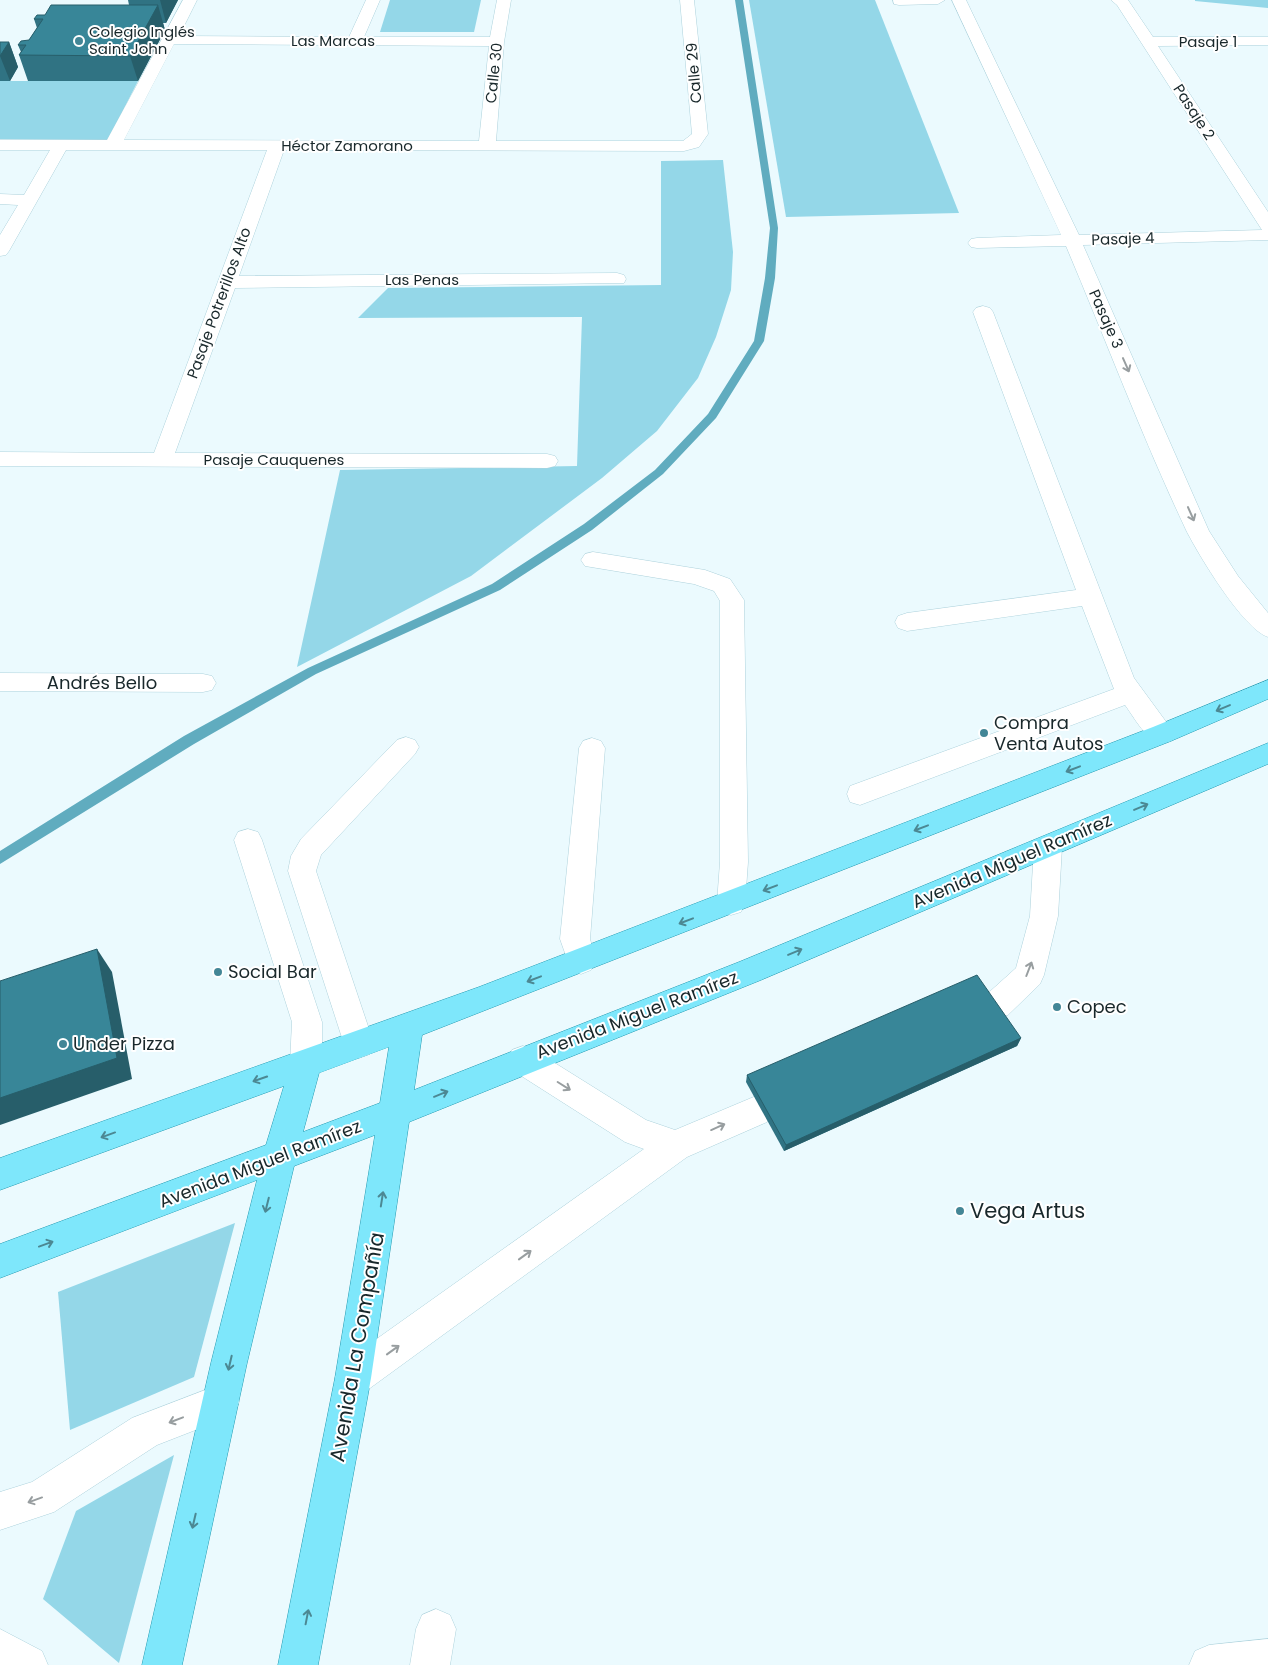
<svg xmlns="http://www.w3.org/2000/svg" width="1268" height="1665" viewBox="0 0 1268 1665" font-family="Poppins,sans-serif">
<rect width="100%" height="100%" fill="#ebfafe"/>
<g fill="#94d7e8">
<path d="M390,0H481L474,32H380Z"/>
<path d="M749,0H875L959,213L786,217Z"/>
<path d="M1195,0H1268V8L1195,1Z"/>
<path d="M0,81H138L108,140L0,139Z"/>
<path d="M723,160L733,252L731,290L716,337L698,378L657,431L602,478L471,576L297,667L340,470L577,466L582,317L358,318L388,288L661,285V161Z"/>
<path d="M235,1223L194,1377L70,1430L58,1292Z"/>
<path d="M174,1455L119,1663L43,1599L76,1511Z"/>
</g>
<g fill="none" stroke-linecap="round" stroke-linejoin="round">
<path fill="#60acbf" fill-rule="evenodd" d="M735,0H743L778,228L775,278L764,341L716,418L663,474L592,530L500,590L316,674L194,744L0,864V851L184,736L308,668L492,584L584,524L655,470L708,414L754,341L765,278L770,228Z"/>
<defs>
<g id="minor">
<path d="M183,0H197L179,36L349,37L366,0H380L364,37H490L497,0H511L504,42L496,141H683L692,134L680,0H694L708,134L699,147L684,151L284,150L239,276L617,273L624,275L626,279L624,283L235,288L175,453L547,454L555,456L558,461L555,466L547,468L0,466V452L154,453L267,150H66L9,251L6,255L0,256V235L18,205L0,204V194L24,195L50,150H0V140H107ZM174,44L489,46L479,141L124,140Z"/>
<path d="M893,0H945L938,4L899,5L894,4Z"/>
<path d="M952,0H966L1079,235L1262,230L1117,5L1111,0H1128L1153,37H1268V45L1158,46L1268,212V240L1083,245L1209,531L1238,576L1268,613V637C1243,629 1198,554 1186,530C1142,437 1106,340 1066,246L977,248L971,247L968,243L971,239L977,238L1061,235Z"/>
<path d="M983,306L990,308L993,312L1134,678L1175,734L1171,741C1149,748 1137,721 1125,705L860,805L850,802L847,794L850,786L1114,689L1082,606L907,631L898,628L895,622L898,616L907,613L1076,590L973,312L976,308Z"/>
<path d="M593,552L705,570L730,579L744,600L748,862L745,903L741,912L731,915L721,912L717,903L720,862V601L714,591L694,584L585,566L581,560L585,554Z"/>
<path d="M0,673L203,674L212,676L216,683L212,690L203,692L0,691Z"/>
<path d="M406,737L415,740L419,747L415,754L321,855L316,871L374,1044L370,1054L359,1058L348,1054L344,1044L288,871L291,856L301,839L397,740Z"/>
<path d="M592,738L601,741L605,748L590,939L596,961L591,970L581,974L571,970L560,939L579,748L583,741Z"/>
<path d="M248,829L258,832L262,840L322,1022V1063L317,1073L306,1077L295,1073L290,1063L292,1022L234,840L238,832Z"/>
<path d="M1048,836L1058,839L1062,847L1058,916L1044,975L1040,984L1008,1015L997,1018L986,1015L982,1005L986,995L1016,968L1030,916L1034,847L1038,839Z"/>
<path d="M523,1046L534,1050L646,1120L675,1130L756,1096L767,1100L772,1111L767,1122L687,1157L366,1391L353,1396L340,1391L335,1378L340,1365L644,1149L625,1142L512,1070L507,1060L512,1050Z"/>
<path d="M221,1384L234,1389L239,1402L234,1415L157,1445L54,1512L0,1530V1492L32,1482L132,1418Z"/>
<path d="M436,1609L450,1615L456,1629L450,1665H410L416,1629L422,1615Z"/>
<path d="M0,1629L42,1651L48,1665H0Z"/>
<path d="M1268,1639V1665H1189L1195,1651L1209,1645Z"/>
</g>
<path id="major" d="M1268,680V699L1171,741L422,1035L414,1090L739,962L1268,743V764L761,980L409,1122L371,1378L318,1665H278L335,1378L375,1135L294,1166L247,1363L182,1665H142L211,1363L257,1180L0,1278V1244L266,1145L284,1086L0,1190V1158L479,987L1153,727ZM389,1047L380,1103L303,1132L319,1073Z"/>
</defs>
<use href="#minor" stroke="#add2dc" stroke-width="1"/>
<use href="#major" stroke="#239ab1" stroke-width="1"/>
<use href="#minor" fill="#fff" fill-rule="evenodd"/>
<use href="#major" fill="#7ee7fb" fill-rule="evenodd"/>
</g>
<g fill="#307383">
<path d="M128,0H178L166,23H163L165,30L138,81H28L19,55L21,52L18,45L29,40L37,28L34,19L45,15L129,5Z"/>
<path d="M0,42H9L18,67L10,81H0Z"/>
<path d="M1021,1038L1017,1046L784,1151L746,1082L747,1075Z"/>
</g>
<g fill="#275e6a">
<path d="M160,0H178L166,23Z"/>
<path d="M158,5L165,30L138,81L130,56Z"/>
<path d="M9,42L18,67L10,81L0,56Z"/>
<path d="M97,949L112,972L132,1079L0,1125V1098Z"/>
<path d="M1021,1038L1017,1046L784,1151L786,1145Z"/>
</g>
<g fill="#388698" stroke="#275e6a">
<path d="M51,5H158L130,56L19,55L26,45H18L21,41L29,40L43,19H34L37,15H45Z"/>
<path d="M0,42H9L0,56Z"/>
<path d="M97,949L117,1058L0,1098V981Z"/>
<path d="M977,975L1021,1038L786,1145L747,1075Z"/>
</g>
<defs><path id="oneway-shaft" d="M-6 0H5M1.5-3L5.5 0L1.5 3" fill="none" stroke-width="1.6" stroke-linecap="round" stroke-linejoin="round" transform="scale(1.25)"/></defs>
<g stroke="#989ea0">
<use href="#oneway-shaft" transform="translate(1126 365) rotate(66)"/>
<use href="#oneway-shaft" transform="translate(1191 514) rotate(66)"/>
<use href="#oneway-shaft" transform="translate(1029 969) rotate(-69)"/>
<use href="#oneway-shaft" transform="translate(564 1086) rotate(32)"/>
<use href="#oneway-shaft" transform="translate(718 1127) rotate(-24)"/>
<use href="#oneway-shaft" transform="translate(525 1255) rotate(-36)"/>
<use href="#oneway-shaft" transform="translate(393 1350) rotate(-36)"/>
<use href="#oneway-shaft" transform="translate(176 1420) rotate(159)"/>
<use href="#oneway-shaft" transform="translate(35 1500) rotate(160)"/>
</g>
<g stroke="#4c8893">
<use href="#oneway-shaft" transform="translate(1223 708) rotate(157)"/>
<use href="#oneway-shaft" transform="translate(1073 769) rotate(159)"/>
<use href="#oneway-shaft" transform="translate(1141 807) rotate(-23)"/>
<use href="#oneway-shaft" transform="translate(921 828) rotate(159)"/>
<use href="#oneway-shaft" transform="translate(770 888) rotate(159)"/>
<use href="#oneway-shaft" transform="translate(686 921) rotate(159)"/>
<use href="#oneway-shaft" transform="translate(795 952) rotate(-23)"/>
<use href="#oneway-shaft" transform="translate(534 979) rotate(159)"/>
<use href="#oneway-shaft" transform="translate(260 1079) rotate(161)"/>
<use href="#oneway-shaft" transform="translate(441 1094) rotate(-22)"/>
<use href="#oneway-shaft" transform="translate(108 1135) rotate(160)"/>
<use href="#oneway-shaft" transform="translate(382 1199) rotate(-81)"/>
<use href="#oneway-shaft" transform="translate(267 1205) rotate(104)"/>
<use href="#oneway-shaft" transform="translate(46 1244) rotate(-20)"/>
<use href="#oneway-shaft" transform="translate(230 1363) rotate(103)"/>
<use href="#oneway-shaft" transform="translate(194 1521) rotate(103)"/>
<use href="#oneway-shaft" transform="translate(307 1617) rotate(-79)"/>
</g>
<g fill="#438696" stroke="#fff" stroke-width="2">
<circle cx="79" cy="41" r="5"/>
<circle cx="984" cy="733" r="5"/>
<circle cx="218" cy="972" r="5"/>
<circle cx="1057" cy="1007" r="5"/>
<circle cx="63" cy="1044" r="5"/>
<circle cx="960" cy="1211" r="5"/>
</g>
<g text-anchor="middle" stroke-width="4" stroke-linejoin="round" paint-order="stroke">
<g font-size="15" fill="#19282b" stroke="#fff" text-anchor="start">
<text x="89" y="37">Colegio Inglés<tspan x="89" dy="17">Saint John</tspan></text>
</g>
<g font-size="15" fill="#19282b" stroke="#fff">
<text x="333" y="46">Las Marcas</text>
<text x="1208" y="47">Pasaje 1</text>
<text transform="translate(494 73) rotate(-84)" y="5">Calle 30</text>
<text transform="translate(694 73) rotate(-95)" y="5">Calle 29</text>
<text transform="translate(1194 112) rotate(57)" y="5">Pasaje 2</text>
<text x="347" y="151">Héctor Zamorano</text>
<text transform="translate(1123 239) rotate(-2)" y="5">Pasaje 4</text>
<text x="422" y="285">Las Penas</text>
<text transform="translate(219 303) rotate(-70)" y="5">Pasaje Potrerillos Alto</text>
<text transform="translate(1106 319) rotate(66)" y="5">Pasaje 3</text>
<text x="274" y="465">Pasaje Cauquenes</text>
</g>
<g font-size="18" fill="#19282b" stroke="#fff">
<text x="102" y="689">Andrés Bello</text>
<text transform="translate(1012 861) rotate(-23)" y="6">Avenida Miguel Ramírez</text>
<text transform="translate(637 1015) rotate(-21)" y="6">Avenida Miguel Ramírez</text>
<text transform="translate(260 1164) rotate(-21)" y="6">Avenida Miguel Ramírez</text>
</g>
<g font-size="18" fill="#19282b" stroke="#fff" text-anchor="start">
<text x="994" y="729">Compra<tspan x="994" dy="21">Venta Autos</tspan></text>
<text x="228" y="978">Social Bar</text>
<text x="1067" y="1013">Copec</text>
<text x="73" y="1050">Under Pizza</text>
</g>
<g font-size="21" fill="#19282b" stroke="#fff" text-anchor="start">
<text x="970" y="1218">Vega Artus</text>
</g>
<g font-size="21" fill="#19282b" stroke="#fff">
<text transform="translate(357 1347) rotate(-80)" y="7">Avenida La Compañía</text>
</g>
</g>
</svg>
